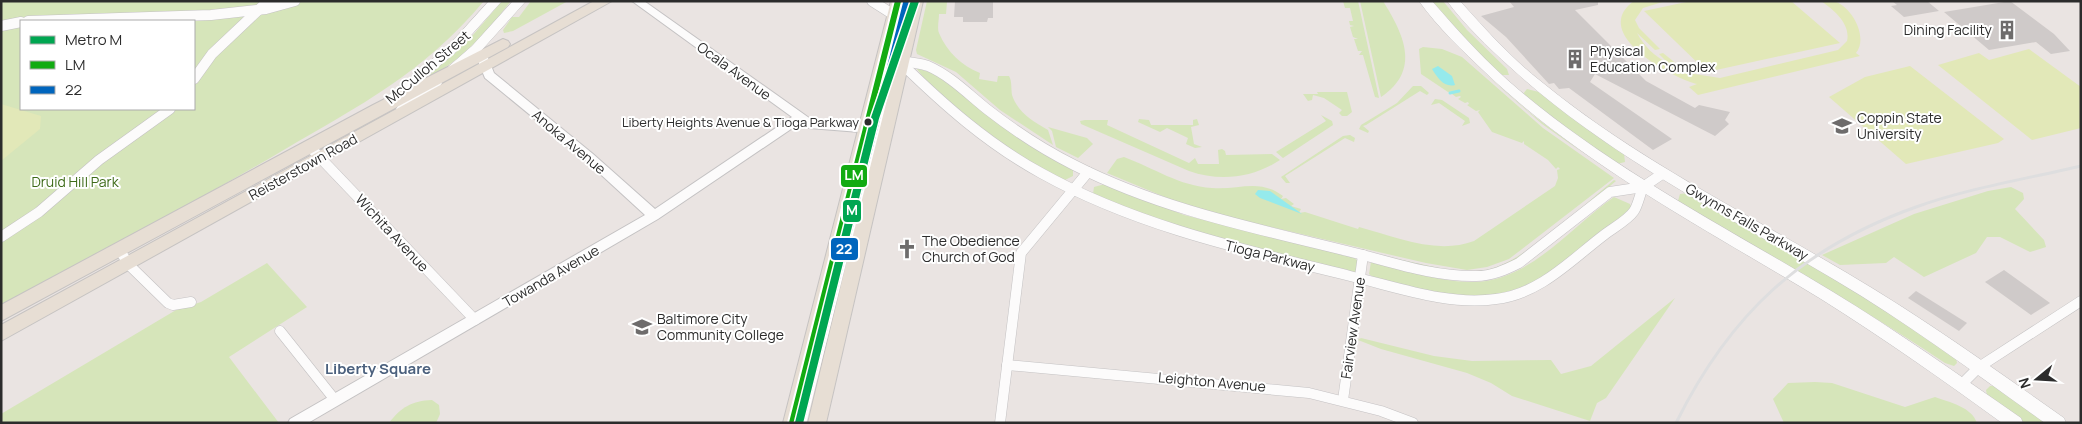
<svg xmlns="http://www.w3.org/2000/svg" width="2082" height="424" viewBox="0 0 2082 424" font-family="Manrope,sans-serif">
<rect width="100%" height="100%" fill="#eae4e2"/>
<g fill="#d6e5ba" fill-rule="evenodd">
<path d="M1,1H484C422,74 362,104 282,151C190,205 95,255 1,306ZM21,21H194V109H21Z"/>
<path d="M502,1H511C485,34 460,62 423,81L473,35Z"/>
<path d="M531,1H568L513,31L504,33L503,30L512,17H519Z"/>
<path d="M927,1H953L947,2L946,14H939C939,20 937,28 939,33C947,52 962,66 980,73L979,79L997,82L998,76H1009C1012,81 1011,88 1012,95C1018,113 1033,121 1048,130L1053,145L1000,110L956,72L917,54L916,50Z"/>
<path d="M1343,1H1358L1379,98L1375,97L1363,55H1359L1362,51H1358L1354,39H1358L1353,37L1350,27L1354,26L1350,25L1349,21H1353L1350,8H1345Z"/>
<path d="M1360,1H1383C1404,35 1421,70 1381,97Z"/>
<path d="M1430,1H1443L1467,30L1507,69L1509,75H1498Z"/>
<path d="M1423,47L1442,49L1462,57L1543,128L1614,178L1509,259L1487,267L1467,270L1426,263L1236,219L1172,200L1107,173L1117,159L1124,157C1154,168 1179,186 1212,188C1240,190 1259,178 1283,196L1281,199L1286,198L1294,204L1291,206L1301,209L1299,213L1305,212L1358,229L1359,227C1396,237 1437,255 1474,241L1555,186L1558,178L1557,170L1560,169L1558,167L1556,169L1548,160L1524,144V141L1522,143L1492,132L1478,112L1480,110L1476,111L1467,105L1469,104L1468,102L1465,103L1458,99L1461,97L1460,96L1456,97L1452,94L1455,91L1448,92L1421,74L1419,49Z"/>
<path d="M1465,57L1530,113L1583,153L1542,124Z"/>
<path d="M916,68L936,74L1073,170V176L1065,180L1057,178C1007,147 952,116 916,68Z"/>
<path d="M1413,86H1421L1429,93L1427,95L1420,91L1366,125L1363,126L1369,131L1368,133L1359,129L1361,125L1397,103Z"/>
<path d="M1527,89L1539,92L1624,154L1625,162L1617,164L1595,152L1523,94Z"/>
<path d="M1317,92H1347L1352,112L1347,116H1342L1339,113L1342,110L1324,98L1313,95L1312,100L1308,101L1303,94H1318Z"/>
<path d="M1435,99L1442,100L1469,118L1470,123L1462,126L1465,121L1439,103L1431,105Z"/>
<path d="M1321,115L1332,121L1333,125L1283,158L1276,152L1326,121Z"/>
<path d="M1139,119L1149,120L1151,125H1193V120L1197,119L1199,125L1191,127L1194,144L1202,147L1195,148L1186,144L1188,138L1167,128L1160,132L1138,122Z"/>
<path d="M1085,120H1108L1107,125L1189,163L1195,158L1198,164H1219L1218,150L1222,149L1225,151L1226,155L1272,154L1280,160C1253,178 1220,182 1189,171L1081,124L1080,121Z"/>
<path d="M1048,127L1087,138L1093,144L1078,158L1056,147L1052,131Z"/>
<path d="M1350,135L1355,138L1354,142L1345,138L1285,176L1290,183H1286L1281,177L1343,136Z"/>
<path d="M1614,180L1616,181C1588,204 1520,266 1489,272C1446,279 1381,256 1338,246L1448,270C1462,271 1476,273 1490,269C1524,261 1585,204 1614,180Z"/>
<path d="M1105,184L1184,215L1353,257L1358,261L1356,270L1354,273L1172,227L1093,194L1094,187Z"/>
<path d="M2011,187L2023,193L2024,199L2015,209L2044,240L2046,247L2030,252L2000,237H1987L1976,253L1924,277L1894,257L1886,263L1840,265L1822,255L1914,214L1988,191Z"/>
<path d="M1688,193C1779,246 1871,297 1956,359L1957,363L1954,366L1945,363C1859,305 1767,255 1678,201L1680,194Z"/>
<path d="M1614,197L1630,204L1632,209C1556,269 1521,315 1416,288C1404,285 1376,281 1369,274L1371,262C1402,269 1436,281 1469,282C1528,284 1569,228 1614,197Z"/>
<path d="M267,263L307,307L229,357L279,423H1V414L176,310L201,302Z"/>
<path d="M1675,298L1606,398L1597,403L1590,421L1512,396L1491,383L1467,373L1381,349L1358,340L1361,338L1434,356L1472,361L1551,360L1561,374L1591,366Z"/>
<path d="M1815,382L1832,383L1905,407L1935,397C1949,402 1972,407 1977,423H1784L1773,399L1788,383Z"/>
<path d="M1990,386H1994L2050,423H2023L1987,395L1986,390Z"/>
<path d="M432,400L439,405L440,414L436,423H389C401,407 412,401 432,400Z"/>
</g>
<g fill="#e2e8b8">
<path d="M1634,1H1666L1643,8L1635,20L1639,28L1660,49L1655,50L1637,33C1644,46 1655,57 1668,63L1659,54L1663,53L1688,73L1720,78L1838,50L1847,41C1851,24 1834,10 1821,1C1825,1 1830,0 1833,1C1851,5 1869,37 1856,53L1860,56L1698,95L1689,87L1697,84C1671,77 1589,33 1634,1Z"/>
<path d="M1691,1H1791L1840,43L1707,72L1644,11Z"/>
<path d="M2029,49L2081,87V128L2032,140L1938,65L1979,53L1989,60Z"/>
<path d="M1910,66L2004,139L1998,143L1906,164L1829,97L1865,77Z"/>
<path d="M1,104L41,116L40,129L1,161Z"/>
</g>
<g fill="#95eaec">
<path d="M1438,66L1452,76L1455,85C1444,88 1437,77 1432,69Z"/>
<path d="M1258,190L1270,191L1302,214L1260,198L1255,194Z"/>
</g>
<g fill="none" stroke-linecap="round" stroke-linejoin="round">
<path stroke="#95eaec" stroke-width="3" d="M1450,93L1459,91"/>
</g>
<g fill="#cfcac9">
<path d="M955,1H993V18H988L987,22H963V17H954Z"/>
<path d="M1509,1H1598V5L1575,10L1646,81L1695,108L1699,105L1730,112L1725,120L1729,124L1715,136L1595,74L1590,82L1672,139L1653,150L1569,88L1559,89L1554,83L1549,84L1506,37L1481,16L1514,7Z"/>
<path d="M1892,1H1927L1939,11L1904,17L1891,6L1897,5Z"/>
<path d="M2010,1L2054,34L2070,51L2051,54L2036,42L1989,50L1944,12Z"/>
<path d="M2004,270L2050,303L2031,315L1985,282Z"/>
<path d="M1916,291L1967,323L1959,331L1908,298Z"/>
</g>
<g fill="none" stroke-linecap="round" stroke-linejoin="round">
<defs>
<g id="minor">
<path d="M872,1L894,15"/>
<path d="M28,21L211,15L266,9L295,1"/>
<path d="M1,26L21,22"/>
<path d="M883,60C898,62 913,61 928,66C951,76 969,95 988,110C1015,131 1044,150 1074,165C1160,209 1254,228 1347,251C1389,261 1432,277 1476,276C1492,276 1505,270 1519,263L1610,192L1643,187L1662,174"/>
<path d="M901,63C944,105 988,144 1041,173C1136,226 1245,250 1350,276C1397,287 1448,306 1496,299C1540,294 1571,260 1604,235C1613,228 1628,220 1634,211C1638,205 1640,194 1643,187"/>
<path d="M194,79L212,54L268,1"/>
<path d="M309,146L475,320"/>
<path d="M1,237L39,212L99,160L170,109"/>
<path d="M120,250L128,264L168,303L173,305L191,302"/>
<path d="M280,331L335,400"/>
<path d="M1007,365L1309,393L1381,411L1413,423"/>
<path d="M1961,385L1979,367L2081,301"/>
<path d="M1343,400L1363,255"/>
<path d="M1000,423L1021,253L1088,172"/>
</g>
<path id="tertiary" d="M632,1H644L812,120L885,126L891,130L885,134L809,128L800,123L658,219L308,423H288L290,419L645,215L585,160L485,78L476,56L478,53H486L494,73L593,154L655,209L792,117Z"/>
<g id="secondary">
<path d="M489,1H502L455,53L393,104H385L383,101L385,98L447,47Z"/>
<path d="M513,1H526L480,52L457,72H449L447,69L449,66L472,46Z"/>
<path d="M1419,1H1432C1459,32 1487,63 1519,90C1615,171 1726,227 1833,292C1897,331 1959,375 2021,418L2023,423H2002C1943,380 1883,338 1821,299C1706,229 1585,167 1486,73C1463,51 1438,28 1419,1Z"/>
<path d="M1447,1H1460C1486,30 1512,59 1543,83C1636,159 1744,212 1847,273C1922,317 1993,368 2064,418L2066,423H2045C1976,374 1908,323 1835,280C1724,214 1606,155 1510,67C1488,47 1465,25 1447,1Z"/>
<path d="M436,79L440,80L442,83L440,86L406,112H398L396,109L398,106Z"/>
</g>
<g id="primary">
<path d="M594,1H612L1,341V325Z"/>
<path d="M891,1H905L801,423H783Z"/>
<path d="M909,1H923L826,423H808Z"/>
<path d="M503,39L508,41L510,44L508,47L1,321V305L373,105Z"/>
</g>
</defs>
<use href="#minor" stroke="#c4c2c3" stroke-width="11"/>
<use href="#tertiary" stroke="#c4c2c3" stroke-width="2"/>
<use href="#secondary" stroke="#c4c2c3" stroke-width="1"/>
<use href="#primary" stroke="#c6c3c2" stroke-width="2"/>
<use href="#minor" stroke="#fcfbfb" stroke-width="10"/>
<use href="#tertiary" fill="#fcfbfb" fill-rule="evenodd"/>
<use href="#secondary" fill="#fcfbfb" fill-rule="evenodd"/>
<use href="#primary" fill="#e7ded4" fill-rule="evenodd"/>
<path stroke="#dededf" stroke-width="3" d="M1676,423C1730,314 1801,248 1916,207C1969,188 2026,179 2081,166"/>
<defs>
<path id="bus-1" d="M792,423L898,1"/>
<path id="bus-2" d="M801,423L906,3"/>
</defs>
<use href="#bus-1" stroke="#fff" stroke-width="10"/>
<use href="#bus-2" stroke="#fff" stroke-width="10"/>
<use href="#bus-1" stroke="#12ab12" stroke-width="6"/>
<use href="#bus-2" stroke="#0065bd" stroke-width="6"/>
<defs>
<path id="metro-1" d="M799,423L875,118L915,1"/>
</defs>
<use href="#metro-1" stroke="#fff" stroke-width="11"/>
<use href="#metro-1" stroke="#00a651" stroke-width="8"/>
</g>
<defs>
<symbol id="building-bare" viewBox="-9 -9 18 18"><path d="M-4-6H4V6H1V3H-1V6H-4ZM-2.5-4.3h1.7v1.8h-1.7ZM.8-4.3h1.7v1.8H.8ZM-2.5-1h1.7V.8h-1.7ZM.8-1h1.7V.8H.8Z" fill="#6e6c6c" stroke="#fff" stroke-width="2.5" paint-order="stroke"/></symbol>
<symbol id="university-bare" viewBox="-9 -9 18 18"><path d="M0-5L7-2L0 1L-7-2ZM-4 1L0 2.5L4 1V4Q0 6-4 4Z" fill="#6e6c6c" stroke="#fff" stroke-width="2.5" paint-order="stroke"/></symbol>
<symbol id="church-bare" viewBox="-9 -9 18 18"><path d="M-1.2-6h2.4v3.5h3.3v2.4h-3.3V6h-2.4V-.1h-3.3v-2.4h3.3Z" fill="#6e6c6c" stroke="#fff" stroke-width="2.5" paint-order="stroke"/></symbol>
</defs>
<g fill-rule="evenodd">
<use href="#building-bare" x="1993" y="16" width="28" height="28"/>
<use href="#building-bare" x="1561" y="45" width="28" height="28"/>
<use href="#university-bare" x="1828" y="112" width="28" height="28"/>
<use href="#church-bare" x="893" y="235" width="28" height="28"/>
<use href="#university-bare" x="628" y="313" width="28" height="28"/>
</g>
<circle fill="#2c2c2c" stroke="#fff" stroke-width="2" cx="868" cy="122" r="4.5"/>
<g text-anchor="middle" stroke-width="4" stroke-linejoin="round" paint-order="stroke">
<g font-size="13" fill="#2c2c2c" stroke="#fff" text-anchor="end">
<text x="859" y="127">Liberty Heights Avenue &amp; Tioga Parkway</text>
</g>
<g font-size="14" fill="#2c2c2c" stroke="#fff" text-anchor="start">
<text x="1992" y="35" text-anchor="end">Dining Facility</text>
<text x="1590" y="56">Physical<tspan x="1590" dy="16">Education Complex</tspan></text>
<text x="1857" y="123">Coppin State<tspan x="1857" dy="16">University</tspan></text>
<text x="922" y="246">The Obedience<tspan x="922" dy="16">Church of God</tspan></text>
<text x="657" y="324">Baltimore City<tspan x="657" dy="16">Community College</tspan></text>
</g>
<g font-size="14" fill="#2c2c2c" stroke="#fff">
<text transform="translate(428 67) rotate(-40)" y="5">McCulloh Street</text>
<text transform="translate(734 71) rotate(36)" y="5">Ocala Avenue</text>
<text transform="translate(569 142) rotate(40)" y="5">Anoka Avenue</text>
<text transform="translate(303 167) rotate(-29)" y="5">Reisterstown Road</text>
<text transform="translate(1747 222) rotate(30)" y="5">Gwynns Falls Parkway</text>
<text transform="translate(392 233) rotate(47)" y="5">Wichita Avenue</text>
<text transform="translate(1270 256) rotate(14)" y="5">Tioga Parkway</text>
<text transform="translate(551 276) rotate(-30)" y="5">Towanda Avenue</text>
<text transform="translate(1353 328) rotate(-82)" y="5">Fairview Avenue</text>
<text transform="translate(1212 382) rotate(5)" y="5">Leighton Avenue</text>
</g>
<g font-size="14" fill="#3e6b19" stroke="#fff">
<text x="75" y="187">Druid Hill Park</text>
</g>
<g font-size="15" font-weight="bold" fill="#4b607d" stroke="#fff">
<text x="378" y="374">Liberty Square</text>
</g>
</g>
<g stroke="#fff" stroke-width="2">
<rect x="840" y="164" width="28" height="24" rx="5" fill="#12ab12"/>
<rect x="842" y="199" width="20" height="24" rx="5" fill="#00a651"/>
<rect x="830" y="237" width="29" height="24" rx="5" fill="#0065bd"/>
</g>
<g font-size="14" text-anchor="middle" font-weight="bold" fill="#fff">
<text x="854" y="180">LM</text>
<text x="852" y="215">M</text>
<text x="844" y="254">22</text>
</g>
<rect width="2082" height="424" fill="none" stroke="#2c2c2c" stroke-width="5"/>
<rect x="20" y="20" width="175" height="90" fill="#ffffff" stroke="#ababab"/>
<rect x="30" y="36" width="25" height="8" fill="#00a651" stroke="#ababab"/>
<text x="65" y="45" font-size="15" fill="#2c2c2c">Metro M</text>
<rect x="30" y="61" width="25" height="8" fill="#12ab12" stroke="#ababab"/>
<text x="65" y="70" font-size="15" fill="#2c2c2c">LM</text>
<rect x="30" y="86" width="25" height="8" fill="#0065bd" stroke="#ababab"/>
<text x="65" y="95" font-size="15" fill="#2c2c2c">22</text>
<g transform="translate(2037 379) rotate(252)" stroke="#ffffff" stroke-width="4" paint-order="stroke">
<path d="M0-4L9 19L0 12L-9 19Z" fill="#2c2c2c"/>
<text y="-8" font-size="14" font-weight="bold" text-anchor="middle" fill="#2c2c2c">N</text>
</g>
</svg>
